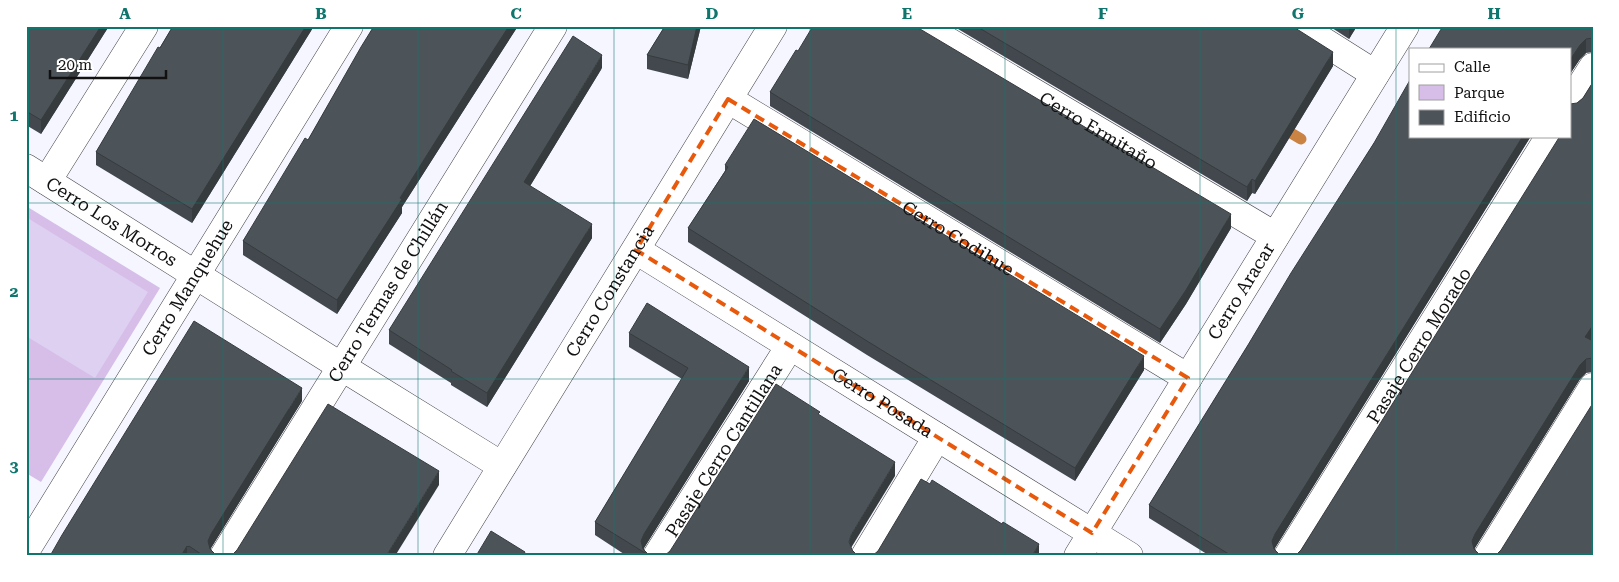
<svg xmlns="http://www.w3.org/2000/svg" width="1619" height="582" viewBox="0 0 1619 582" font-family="'Roboto Serif',serif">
<rect width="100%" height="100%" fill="#f5f6ff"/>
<path fill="#d6bee9" d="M26,206L160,288L41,482L26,473Z"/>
<path fill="#ded0f1" d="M26,217L148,292L95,378L26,336Z"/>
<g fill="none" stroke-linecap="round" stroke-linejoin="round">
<path stroke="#ca8343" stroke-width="11" d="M1279,126L1301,139"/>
<defs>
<g id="minor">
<path id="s1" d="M922,26L1275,236"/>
<path d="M1299,26L1375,74"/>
<path id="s2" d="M728,99L1188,378"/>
<path d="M1570,103L1593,67"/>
<path id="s3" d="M26,168L342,367L502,466"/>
<path d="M47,181L144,26"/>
<path id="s4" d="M636,250L1129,556"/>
<path id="s5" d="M26,550L349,26"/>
<path id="s6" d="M224,556L553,26"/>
<path id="s7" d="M447,556L773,26"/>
<path id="s8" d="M657,556L790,346"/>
<path d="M865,556L937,437"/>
<path id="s9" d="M1288,556L1550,136"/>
<path d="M1488,556L1593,387"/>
</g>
<g id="tertiary">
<path id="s10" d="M1078,556L1405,26"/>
</g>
</defs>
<use href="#minor" stroke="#444" stroke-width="29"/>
<use href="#tertiary" stroke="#444" stroke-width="29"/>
<use href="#minor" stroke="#fff" stroke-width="28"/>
<use href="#tertiary" stroke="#fff" stroke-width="28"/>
</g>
<g fill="#42484d">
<path d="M26,26H109L41,134L26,125Z"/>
<path d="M173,26H314L192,223L96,165V152Z"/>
<path d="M374,26H518L469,102L402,207V213L337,314L243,255V241L308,140Z"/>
<path d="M665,26H701L688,79L647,69V55Z"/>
<path d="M953,26H1292L1333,66L1255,194L1252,193L1247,201Z"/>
<path d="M1329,26H1357L1349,39Z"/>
<path d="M1593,28V52L1586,53L1580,59L1570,74V49Z"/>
<path d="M798,51L1231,228L1186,304L1160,343L770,106V92Z"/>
<path d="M602,68L530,186L592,238L487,407L451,385V383L389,344V330Z"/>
<path d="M1593,82V339L1592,341H1593V372L1586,373L1580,379L1474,549L1301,550L1570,136L1577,103L1583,98Z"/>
<path d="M1410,136H1531L1275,548L1274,549L1281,556H1210L1149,518V505L1374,143Z"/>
<path d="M725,165L1144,370L1075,481L867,355L688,242V228L725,171Z"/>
<path d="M629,333L749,381L644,548L643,549L650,556H627L595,535V522L682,379L629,347Z"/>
<path d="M302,401L211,548L210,549L217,556H50Z"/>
</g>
<g fill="#363b3e">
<path d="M101,26H109L41,134V120Z"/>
<path d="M306,26H314L192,223V209Z"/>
<path d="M509,26H518L469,102L402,207V213L337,314V300L400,198L469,88Z"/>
<path d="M697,26H701L688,79V65Z"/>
<path d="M1349,26H1357L1349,39Z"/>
<path d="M1586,39V53L1580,59L1570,74V60L1580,45Z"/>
<path d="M1333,52V66L1255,194V181Z"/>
<path d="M602,55V68L524,196V182Z"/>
<path d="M1523,136H1531L1275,548L1272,555V541L1275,534Z"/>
<path d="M1252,179V193L1247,201V187Z"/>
<path d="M1231,214V228L1186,304L1160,343V329Z"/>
<path d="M592,224V238L487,407V393Z"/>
<path d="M1593,325V339L1585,351V337Z"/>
<path d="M1144,356V370L1075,481V468Z"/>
<path d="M1586,359V373L1580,379L1475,548L1472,555V541L1475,534L1580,365Z"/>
<path d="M749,367V381L644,548L643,552L641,541L644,534Z"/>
<path d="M302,388V401L211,548L208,555V541L211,534Z"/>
<path d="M895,462V476L851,548L849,542L851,535Z"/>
<path d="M439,471V485L395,556H386Z"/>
<path d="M1039,544V556H1032Z"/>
<path d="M187,546V556H181Z"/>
</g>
<g fill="#4d5459" stroke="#363b3e">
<path d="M26,26H101L41,120L26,111Z"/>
<path d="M173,26H306L192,209L96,152L158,47L160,48Z"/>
<path d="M374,26H509L469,88L400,198L402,199L337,300L243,241L305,138L308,140L361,47Z"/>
<path d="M665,26H697L688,65L647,55Z"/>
<path d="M813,26H915L1231,214L1186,290L1160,329L770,92L796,50L798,51Z"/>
<path d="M976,26H1292L1333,52L1255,181L1252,179L1247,187Z"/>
<path d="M1443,26H1590L1593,28V38L1586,39L1580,45L1570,60V49H1429Z"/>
<path d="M573,36L602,55L524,182L592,224L487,393L451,371L452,370L389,330Z"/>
<path d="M1410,80V136H1523L1275,534L1272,541L1274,549L1281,556H1232L1149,505L1248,345L1291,273L1374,143Z"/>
<path d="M1593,82V325L1585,337L1593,341V358L1586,359L1580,365L1475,534L1472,541L1474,549L1481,556H1295L1301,550L1560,136H1570V104L1577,103L1583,98Z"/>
<path d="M754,119L1144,356L1075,468L867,341L688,228L728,167L725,165Z"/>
<path d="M647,303L749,367L644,534L641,541L643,549L650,556L595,522L688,368L629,333Z"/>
<path d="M194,321L302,388L211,534L208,541L210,549L217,556H204L189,546L188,547L187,546L181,556H50L62,535Z"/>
<path d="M776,384L820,412L818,414L895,462L851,535L849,542L852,550L858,556H664L670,551Z"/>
<path d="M1593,403V556H1495L1501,550Z"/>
<path d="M328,404L439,471L386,556H231L237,550Z"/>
<path d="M921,479L930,484L932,480L1002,524L1003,522L1039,544L1032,556H872L878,551Z"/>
<path d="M491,531L525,552L523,556H476Z"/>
</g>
<path fill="none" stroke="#e8590c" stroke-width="4" stroke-dasharray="10 6" stroke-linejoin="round" d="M728,99L1188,378L1092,533L636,250Z"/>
<path fill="none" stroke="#0f766e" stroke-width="1" stroke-opacity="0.55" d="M223,26V556M418,26V556M614,26V556M810,26V556M1005,26V556M1200,26V556M1396,26V556M26,203H1593M26,379H1593"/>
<g text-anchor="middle" stroke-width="5" stroke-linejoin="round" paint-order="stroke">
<g font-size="18" fill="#111" stroke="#fff">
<text dy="6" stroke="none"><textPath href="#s1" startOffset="205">Cerro Ermitaño</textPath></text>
<text dy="6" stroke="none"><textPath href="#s3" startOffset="101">Cerro Los Morros</textPath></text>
<text dy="6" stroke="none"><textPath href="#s2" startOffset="269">Cerro Codihue</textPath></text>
<text dy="6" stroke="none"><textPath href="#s5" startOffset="308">Cerro Manquehue</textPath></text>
<text dy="6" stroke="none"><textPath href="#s6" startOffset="311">Cerro Termas de Chillán</textPath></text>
<text dy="6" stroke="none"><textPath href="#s7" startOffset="311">Cerro Constancia</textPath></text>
<text dy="6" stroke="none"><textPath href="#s10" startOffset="311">Cerro Aracar</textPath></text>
<text dy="6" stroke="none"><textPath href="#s9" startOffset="248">Pasaje Cerro Morado</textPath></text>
<text dy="6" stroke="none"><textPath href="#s4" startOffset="290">Cerro Posada</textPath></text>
<text dy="6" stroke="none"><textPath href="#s8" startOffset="125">Pasaje Cerro Cantillana</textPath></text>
</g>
</g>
<rect width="1619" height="582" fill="none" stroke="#ffffff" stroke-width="55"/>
<rect x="1409" y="48" width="162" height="90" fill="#ffffff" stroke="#a0a0a0"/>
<rect x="1419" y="64" width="25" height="8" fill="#ffffff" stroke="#a0a0a0"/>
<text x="1454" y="72" font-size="15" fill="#111111">Calle</text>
<rect x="1419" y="85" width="25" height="15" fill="#d6bee9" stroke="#a0a0a0"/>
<text x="1454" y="98" font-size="15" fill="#111111">Parque</text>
<rect x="1419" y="110" width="25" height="15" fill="#4d5459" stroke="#a0a0a0"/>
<text x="1454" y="122" font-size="15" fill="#111111">Edificio</text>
<path d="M50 70v8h116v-8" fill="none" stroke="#111111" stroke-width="2.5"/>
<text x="58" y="70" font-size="15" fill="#111111" stroke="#ffffff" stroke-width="4" paint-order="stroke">20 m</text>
<rect x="28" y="28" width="1564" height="526" fill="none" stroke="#0f766e" stroke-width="2"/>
<g font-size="16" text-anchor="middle" font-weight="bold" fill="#0f766e">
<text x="125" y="19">A</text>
<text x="321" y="19">B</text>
<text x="516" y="19">C</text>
<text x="712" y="19">D</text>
<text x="907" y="19">E</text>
<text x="1103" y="19">F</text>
<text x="1298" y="19">G</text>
<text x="1494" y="19">H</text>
<text x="14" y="121">1</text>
<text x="14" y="297">2</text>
<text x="14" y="472">3</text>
</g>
</svg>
